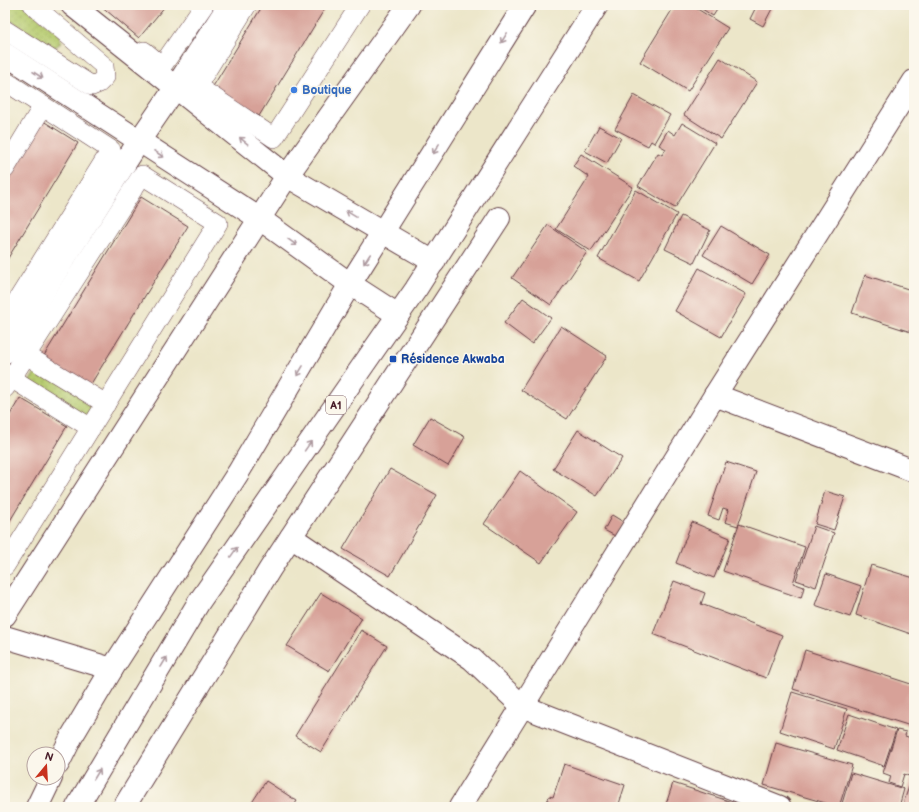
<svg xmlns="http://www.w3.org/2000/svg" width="919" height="812" viewBox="0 0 919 812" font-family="'Balsamiq Sans',sans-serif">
<defs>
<pattern id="green-dots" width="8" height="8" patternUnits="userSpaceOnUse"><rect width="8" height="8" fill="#b7cc71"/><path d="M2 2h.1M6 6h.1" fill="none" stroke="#9faf62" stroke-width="1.8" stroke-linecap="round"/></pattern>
</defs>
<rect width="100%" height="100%" fill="#fbf7ec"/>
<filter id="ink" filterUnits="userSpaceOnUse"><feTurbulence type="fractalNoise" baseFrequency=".025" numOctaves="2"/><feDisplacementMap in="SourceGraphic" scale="8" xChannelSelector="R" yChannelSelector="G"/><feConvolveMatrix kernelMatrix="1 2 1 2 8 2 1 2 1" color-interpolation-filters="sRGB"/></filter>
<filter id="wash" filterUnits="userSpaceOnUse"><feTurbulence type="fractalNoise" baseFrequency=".012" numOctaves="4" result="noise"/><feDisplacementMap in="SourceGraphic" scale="16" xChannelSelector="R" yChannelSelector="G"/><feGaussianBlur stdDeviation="0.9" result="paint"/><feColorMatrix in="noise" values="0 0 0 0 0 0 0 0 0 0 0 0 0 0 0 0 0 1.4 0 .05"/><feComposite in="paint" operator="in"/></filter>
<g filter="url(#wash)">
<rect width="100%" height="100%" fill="#ece6c9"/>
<g fill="url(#green-dots)" stroke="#80764e">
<path d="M5,5H24L59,35L61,43L54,48L5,17Z"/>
<path d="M38,367L98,404L87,421L28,384Z"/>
</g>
<g id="blocks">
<g fill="#d7a198">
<path d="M100,5H166L139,38Z"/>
<path d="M263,5H327L259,116L212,88Z"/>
<path d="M675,5H691L728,28L688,91L640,62Z"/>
<path d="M696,5H720L713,16Z"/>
<path d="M757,5H774L763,26L750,19Z"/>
<path d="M720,58L757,82L721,139L684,115Z"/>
<path d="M634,95L670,115L654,143L651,141L648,146L615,129Z"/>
<path d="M40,119L78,143L5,263V177Z"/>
<path d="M682,123L715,143L675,208L638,186L658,153L662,155L666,149L659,145L668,130L675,135Z"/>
<path d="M599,126L621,138L607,163L585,151Z"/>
<path d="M581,154L633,187L591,251L556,229L589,177L573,166Z"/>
<path d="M636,190L677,214L639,281L598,258Z"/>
<path d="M141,197L188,226L89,387L42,359Z"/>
<path d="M681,216L710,230L694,263L665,249Z"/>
<path d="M548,225L587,252L551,305L512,278Z"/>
<path d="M721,226L770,255L752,284L703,255Z"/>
<path d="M699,268L746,294L721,337L675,311Z"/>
<path d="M865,275L914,291V333L852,313Z"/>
<path d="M523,298L551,318L532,344L504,323Z"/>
<path d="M561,326L607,356L567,419L521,390Z"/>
<path d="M20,398L67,426L5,529V423Z"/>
<path d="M430,417L465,437L448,466L413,445Z"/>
<path d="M578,430L622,458L597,496L553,469Z"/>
<path d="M726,462L756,472L738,526L725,522L729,510L723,508L719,520L708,516Z"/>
<path d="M390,469L437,495L390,576L343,549Z"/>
<path d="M520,471L577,512L541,563L484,524Z"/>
<path d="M825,491L845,497L834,530L815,524Z"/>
<path d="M612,515L625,523L617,537L604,530Z"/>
<path d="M692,522L730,538L714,578L676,563Z"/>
<path d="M739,524L805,547L793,583L804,587L801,598L723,571Z"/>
<path d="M814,526L834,533L816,587L796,580Z"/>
<path d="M871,565L914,578V635L856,615Z"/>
<path d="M826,574L861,586L850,617L815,605Z"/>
<path d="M674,581L705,593L701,604L782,635L766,678L653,634Z"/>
<path d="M321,593L362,618L329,671L287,646Z"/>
<path d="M361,630L387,646L321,752L295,736Z"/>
<path d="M805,650L914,685V727L793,689Z"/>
<path d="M792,692L847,709L834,749L780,731Z"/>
<path d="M849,714L896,730L884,766L837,750Z"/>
<path d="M897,730L906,732L905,736L914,739V768L911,777L904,774L900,787L889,783L891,776L883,773Z"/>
<path d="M776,743L852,765L839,807L764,785Z"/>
<path d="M564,764L625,785L618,807H545L549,796L553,797Z"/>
<path d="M914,772V807H902Z"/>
<path d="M851,773L904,789L899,807H841Z"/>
<path d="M266,781L297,801L293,807H255L251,804Z"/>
<path d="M673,783L741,805V807H665Z"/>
</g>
</g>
</g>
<g filter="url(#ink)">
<use href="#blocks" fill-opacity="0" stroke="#623d43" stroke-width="1"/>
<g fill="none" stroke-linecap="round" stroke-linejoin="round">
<defs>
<g id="pedestrian">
<path d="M247,5L197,86L274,138L360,5"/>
<path d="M5,30L92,86L99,83L105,77L104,66L33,5"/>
<path d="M144,51L162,66L204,5"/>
<path d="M5,81L111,150L5,320"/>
<path d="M5,169L43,106"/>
<path d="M26,355L106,404"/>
<path d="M11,378L91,428"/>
<path d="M5,388L142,175L218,223L5,566"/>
</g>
<g id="minor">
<path d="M72,5L287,176L434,262"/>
<path d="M5,54L260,219L350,284L398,315"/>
<path d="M5,352L139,141L176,87L229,5"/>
<path d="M715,395L914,471"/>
<path d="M291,537L472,659L522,706L780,807"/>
<path d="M5,615L287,176L409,5"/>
<path d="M5,637L112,669"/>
<path d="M124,807L270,569L499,218"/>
<path d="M460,807L715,395L914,81"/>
</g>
<g id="primary">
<path d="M58,764L72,736L112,669L238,473L350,284L525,5"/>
<path d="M37,807L51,778"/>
<path d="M77,807L199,602L416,289L597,5"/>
</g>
</defs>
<use href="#pedestrian" stroke="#623d43" stroke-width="20"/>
<use href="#minor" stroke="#623d43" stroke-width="24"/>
<use href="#primary" stroke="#623d43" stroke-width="24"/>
<use href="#pedestrian" stroke="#fff" stroke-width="19"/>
<use href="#minor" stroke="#fff" stroke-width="22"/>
<use href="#primary" stroke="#fff" stroke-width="22"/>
</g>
<defs><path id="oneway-shaft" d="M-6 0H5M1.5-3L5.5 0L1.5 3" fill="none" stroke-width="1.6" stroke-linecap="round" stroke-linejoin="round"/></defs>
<g stroke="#ae9aa0">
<use href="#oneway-shaft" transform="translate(504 38) rotate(122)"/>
<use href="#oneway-shaft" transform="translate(38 75) rotate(33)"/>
<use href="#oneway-shaft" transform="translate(244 141) rotate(-141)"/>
<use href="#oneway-shaft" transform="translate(436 149) rotate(122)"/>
<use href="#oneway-shaft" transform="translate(159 154) rotate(33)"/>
<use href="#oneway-shaft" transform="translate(351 214) rotate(-149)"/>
<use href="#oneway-shaft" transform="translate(292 242) rotate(36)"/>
<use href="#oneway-shaft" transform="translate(367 259) rotate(123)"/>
<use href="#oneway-shaft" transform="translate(300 371) rotate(121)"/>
<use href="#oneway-shaft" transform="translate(308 446) rotate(-55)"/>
<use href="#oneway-shaft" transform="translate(234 552) rotate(-55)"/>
<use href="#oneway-shaft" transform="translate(164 662) rotate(-59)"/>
<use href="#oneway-shaft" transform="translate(97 774) rotate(-59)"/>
</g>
</g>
<circle fill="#3f7fe0" stroke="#fbf7ec" stroke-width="1.5" cx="294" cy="90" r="4"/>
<rect fill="#1a4fb4" stroke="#fbf7ec" stroke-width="1.5" x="389" y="355" width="8" height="8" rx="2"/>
<g text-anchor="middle" stroke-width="3" stroke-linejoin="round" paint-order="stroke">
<rect fill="#fbf7ec" stroke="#7f6065" stroke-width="1" x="326" y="396" width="20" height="18" rx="3"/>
<g font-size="11" font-weight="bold" fill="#4a1f2b">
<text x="336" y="409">A1</text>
</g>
<g font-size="12" font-weight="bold" fill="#366cbe" stroke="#fbf7ec" text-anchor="start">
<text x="302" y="94">Boutique</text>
</g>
<g font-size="12" font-weight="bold" fill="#164399" stroke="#fbf7ec" text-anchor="start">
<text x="401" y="363">Résidence Akwaba</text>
</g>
</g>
<rect width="919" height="812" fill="none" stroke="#fbf7ec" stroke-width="20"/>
<g transform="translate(46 766) rotate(18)"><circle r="19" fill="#fbf7ec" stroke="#b4a19f"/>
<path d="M0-3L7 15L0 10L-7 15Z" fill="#c8321e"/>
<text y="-6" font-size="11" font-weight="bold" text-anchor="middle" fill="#4a1f2b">N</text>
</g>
</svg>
